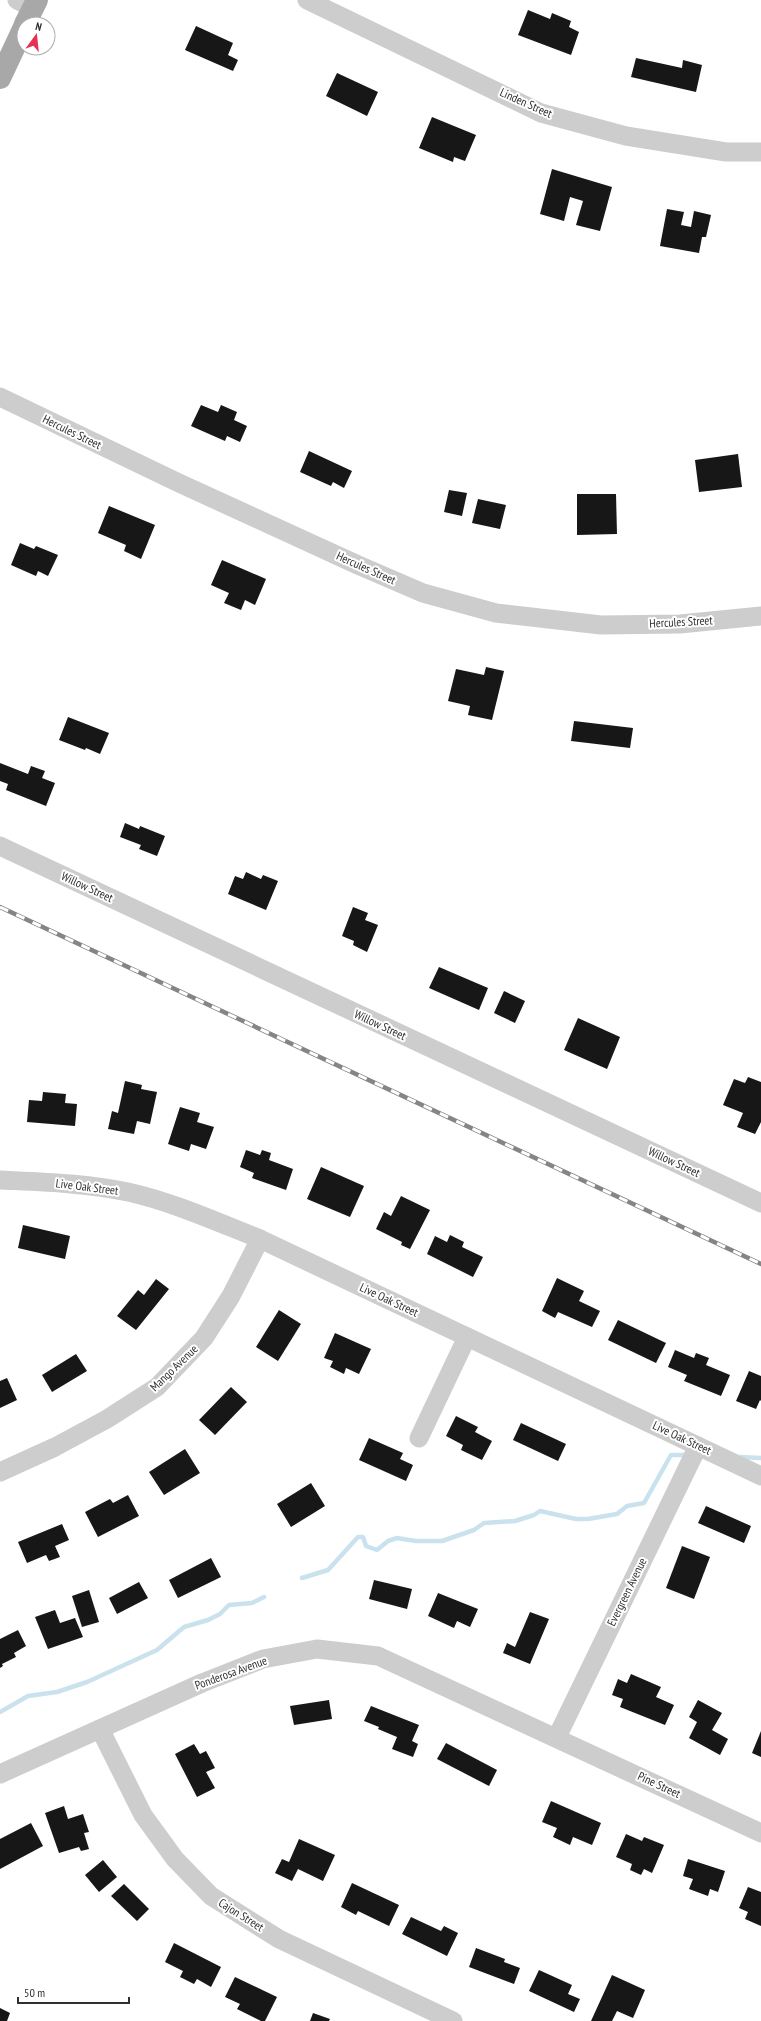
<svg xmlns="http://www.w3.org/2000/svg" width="761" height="2021" viewBox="0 0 761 2021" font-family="'PT Sans Narrow',sans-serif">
<rect width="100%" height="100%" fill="#fff"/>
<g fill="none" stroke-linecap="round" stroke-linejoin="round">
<g stroke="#cae2ed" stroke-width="4.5">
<path d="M739,1457L761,1458"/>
<path d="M302,1578L328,1570L358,1537H363L366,1546L377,1550L388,1541L397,1538L416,1541H442L474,1530L484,1523L515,1521L534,1515L540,1511L576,1519H588L617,1514L627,1506L644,1503L671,1455H689"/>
<path d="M0,1712L28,1696L57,1692L87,1682L157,1650L184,1627L208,1620L220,1614L229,1605L252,1603L264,1597"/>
</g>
</g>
<g fill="#171717">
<path d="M528,10L550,19L552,13L571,21L569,27L579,32L571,55L518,35Z"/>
<path d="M196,26L233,43L228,55L238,60L233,71L185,50Z"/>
<path d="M636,58L682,68L683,60L702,65L696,92L631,77Z"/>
<path d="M337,73L378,92L367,116L326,96Z"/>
<path d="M432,117L476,135L465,161L454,157L453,162L419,148Z"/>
<path d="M552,169L612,187L600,231L576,225L583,201L570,197L564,221L540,214Z"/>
<path d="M667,209L684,212L681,225L691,227L694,211L711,215L706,237H702L699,253L660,246Z"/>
<path d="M201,405L218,412L221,405L237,412L234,420L247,426L240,442L227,436L225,441L191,426Z"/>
<path d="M309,451L352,471L344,488L333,482L331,486L300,472Z"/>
<path d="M738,454L742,487L699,492L695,460Z"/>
<path d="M449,490L467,493L462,516L444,512Z"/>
<path d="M577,494H616L617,534L577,535Z"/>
<path d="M478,499L506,505L500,529L472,523Z"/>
<path d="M109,506L155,525L141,559L124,551L126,545L98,533Z"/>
<path d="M20,543L34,549L36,546L58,555L48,576L38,571L36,576L11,565Z"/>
<path d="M222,560L266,579L255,605L245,600L241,610L224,603L229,593L211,585Z"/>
<path d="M486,667L504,671L492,720L468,715L470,706L448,701L456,669L484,675Z"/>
<path d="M68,717L109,733L100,754L86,748L85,750L59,740Z"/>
<path d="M574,721L633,728L630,748L571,741Z"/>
<path d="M0,763L28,774L31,766L45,771L42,778L55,783L46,806L6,790L8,784L0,781Z"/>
<path d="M125,823L139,829L140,826L165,836L157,856L139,849L141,845L120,837Z"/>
<path d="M246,872L261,879L263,875L278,881L266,910L228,894L235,876L243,879Z"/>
<path d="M353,907L368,913L365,920L378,925L367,952L353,945L354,941L342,936Z"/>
<path d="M439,967L488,988L479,1010L429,988Z"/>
<path d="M504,991L525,1001L515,1023L494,1013Z"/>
<path d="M578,1018L620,1037L607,1069L564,1050Z"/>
<path d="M748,1077L761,1082V1122L755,1134L737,1127L743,1113L723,1105L734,1079L745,1083Z"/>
<path d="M125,1081L142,1085L141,1089L157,1092L150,1124L137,1121L134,1134L108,1129L112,1111L118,1113Z"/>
<path d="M43,1092L66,1094L65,1103L77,1104L75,1126L27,1122L29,1100L42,1101Z"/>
<path d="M180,1107L200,1113L197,1122L214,1127L206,1149L191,1144L189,1151L168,1144Z"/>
<path d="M246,1150L260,1155L262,1150L271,1153L269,1160L293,1169L286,1190L252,1178L254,1173L240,1167Z"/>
<path d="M321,1167L364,1186L350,1217L307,1199Z"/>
<path d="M401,1196L430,1210L410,1249L401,1245L402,1242L376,1229L384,1212L391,1216Z"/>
<path d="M23,1225L70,1236L65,1259L18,1248Z"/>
<path d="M450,1235L464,1242L462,1247L483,1257L473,1277L427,1254L435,1236L447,1242Z"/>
<path d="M557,1278L584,1291L579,1301L600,1311L592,1327L558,1312L555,1318L542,1311Z"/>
<path d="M156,1279L169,1289L136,1330L117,1316L138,1290L144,1295Z"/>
<path d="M279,1310L301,1324L278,1361L256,1347Z"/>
<path d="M618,1320L666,1343L656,1363L608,1340Z"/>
<path d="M335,1333L371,1349L359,1374L346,1368L344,1374L330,1367L333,1361L324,1358Z"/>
<path d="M675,1350L694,1358L696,1353L709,1358L706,1365L730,1375L721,1396L684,1381L687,1375L668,1367Z"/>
<path d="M76,1354L87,1371L52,1392L42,1375Z"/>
<path d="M749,1371L761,1376V1401L760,1400L756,1409L736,1401Z"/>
<path d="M7,1378L17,1400L0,1408V1381Z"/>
<path d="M231,1387L247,1402L215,1435L199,1420Z"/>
<path d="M456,1416L478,1427L475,1432L492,1441L482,1460L461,1450L463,1445L446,1436Z"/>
<path d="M521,1423L566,1444L558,1461L513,1440Z"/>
<path d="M369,1438L403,1453L400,1459L413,1465L406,1481L359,1460Z"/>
<path d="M185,1449L200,1473L164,1495L149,1472Z"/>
<path d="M311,1483L325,1506L291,1527L277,1504Z"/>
<path d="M128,1495L139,1516L98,1537L85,1512L110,1499L113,1503Z"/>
<path d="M706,1506L751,1526L744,1543L698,1523Z"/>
<path d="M62,1524L69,1540L55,1546L60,1557L49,1561L46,1555L27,1563L18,1542Z"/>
<path d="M682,1546L710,1557L694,1599L666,1588Z"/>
<path d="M211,1558L221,1577L178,1598L169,1580Z"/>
<path d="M374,1580L412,1589L407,1609L369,1599Z"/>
<path d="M139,1582L148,1598L117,1614L109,1598Z"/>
<path d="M89,1590L99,1622L82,1627L72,1596Z"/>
<path d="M438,1593L478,1609L470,1627L457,1621L454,1628L428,1616Z"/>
<path d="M55,1610L60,1623L75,1618L83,1637L48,1649L35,1617Z"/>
<path d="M530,1612L549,1619L530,1664L503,1653L507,1643L515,1647Z"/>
<path d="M18,1630L26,1646L14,1653L16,1657L2,1664L3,1666L0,1668V1639Z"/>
<path d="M631,1674L661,1687L656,1697L674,1705L665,1725L620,1707L623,1699L612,1695L618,1679L627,1683Z"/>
<path d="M329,1700L332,1719L294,1725L290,1706Z"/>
<path d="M698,1700L722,1713L712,1730L728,1739L720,1755L689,1738L697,1722L689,1717Z"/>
<path d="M371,1706L419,1725L412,1741L418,1744L413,1757L392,1749L397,1737L378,1729L379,1727L364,1721Z"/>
<path d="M761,1731V1757L752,1753Z"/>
<path d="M446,1743L497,1770L489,1786L437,1759Z"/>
<path d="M194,1744L200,1754L206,1751L215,1768L206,1772L215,1788L197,1797L175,1754Z"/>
<path d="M551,1801L601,1823L592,1845L573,1837L570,1845L553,1837L557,1828L542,1822Z"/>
<path d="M64,1806L68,1819L83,1814L89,1832L84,1833L89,1849L81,1851L79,1847L59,1853L45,1813Z"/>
<path d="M31,1823L43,1846L0,1869V1839Z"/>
<path d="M626,1834L642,1841L644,1837L664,1845L652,1873L644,1869L641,1875L630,1870L632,1864L616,1857Z"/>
<path d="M299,1839L335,1855L323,1881L298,1869L292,1881L275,1873L282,1859L289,1862Z"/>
<path d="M688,1859L725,1871L718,1892L710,1889L708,1896L689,1889L693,1879L683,1876Z"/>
<path d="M103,1860L117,1877L99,1892L85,1875Z"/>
<path d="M352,1883L399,1905L389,1926L358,1911L356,1915L341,1907Z"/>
<path d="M124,1884L149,1909L137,1921L111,1896Z"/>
<path d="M748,1887L761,1892V1926L745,1919L748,1912L739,1908Z"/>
<path d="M411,1917L441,1931L444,1926L458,1933L447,1956L402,1934Z"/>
<path d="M174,1943L221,1967L211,1987L197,1979L194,1984L180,1977L183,1971L165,1962Z"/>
<path d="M476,1948L505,1959L504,1962L520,1968L514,1984L469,1967Z"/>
<path d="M539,1970L572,1985L568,1994L580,1999L574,2012L529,1991Z"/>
<path d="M612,1975L645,1990L633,2018L617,2011L612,2021H591Z"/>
<path d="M235,1977L277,1997L265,2021H261L237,2009L240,2004L225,1997Z"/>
<path d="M0,2008L10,2013L7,2021H0Z"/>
<path d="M313,2013L330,2019L329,2021H310Z"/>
</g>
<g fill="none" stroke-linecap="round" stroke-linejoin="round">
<g stroke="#cdcdcd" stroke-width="19">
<path d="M17,0L33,8"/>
<path d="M307,0L541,113L626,136L726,152H761"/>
<path d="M0,397L179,483L358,565L423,593L496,613L601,625L680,624L761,616"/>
<path d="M0,846L761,1203"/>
<path d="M0,1180C43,1182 85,1183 128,1192C173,1202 217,1222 260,1239L761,1476"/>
<path d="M419,1438L467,1337"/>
<path d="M0,1472L55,1447L107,1419L157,1387L204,1338L231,1296L260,1239"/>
<path d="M100,1729L143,1815L175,1859L211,1896L279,1939L453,2021"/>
<path d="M557,1737L698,1446"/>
<path d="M0,1774L202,1683L263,1659L317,1649L378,1656L761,1833"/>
</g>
<g stroke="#a8a8a8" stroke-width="22">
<path d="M25,24L37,0"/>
<path d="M0,78L24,27"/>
</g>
<defs>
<path id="rail" d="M0,907L761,1264"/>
</defs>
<use href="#rail" stroke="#858585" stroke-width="4.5"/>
<use href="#rail" stroke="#fff" stroke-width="3" stroke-dasharray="9" stroke-linecap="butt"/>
</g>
<g text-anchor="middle" stroke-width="4" stroke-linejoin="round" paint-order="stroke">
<g font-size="12" fill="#303030" stroke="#fff">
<text transform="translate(526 103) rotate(24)" y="4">Linden Street</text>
<text transform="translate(72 432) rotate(26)" y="4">Hercules Street</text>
<text transform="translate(366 568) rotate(24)" y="4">Hercules Street</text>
<text transform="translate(681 622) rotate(-3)" y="4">Hercules Street</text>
<text transform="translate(87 887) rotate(25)" y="4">Willow Street</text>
<text transform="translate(380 1025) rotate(25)" y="4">Willow Street</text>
<text transform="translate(674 1162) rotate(25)" y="4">Willow Street</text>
<text transform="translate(87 1187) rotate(7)" y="4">Live Oak Street</text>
<text transform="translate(389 1300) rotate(25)" y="4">Live Oak Street</text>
<text transform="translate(174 1368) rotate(-44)" y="4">Mango Avenue</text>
<text transform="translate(682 1438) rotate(25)" y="4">Live Oak Street</text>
<text transform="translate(627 1592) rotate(-64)" y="4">Evergreen Avenue</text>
<text transform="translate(231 1673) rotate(-20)" y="4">Ponderosa Avenue</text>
<text transform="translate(659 1785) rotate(25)" y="4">Pine Street</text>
<text transform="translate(241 1915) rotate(32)" y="4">Cajon Street</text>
</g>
</g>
<g transform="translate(36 36) rotate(15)"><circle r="19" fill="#ffffff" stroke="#acacac"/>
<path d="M0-3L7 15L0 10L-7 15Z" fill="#e73150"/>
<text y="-6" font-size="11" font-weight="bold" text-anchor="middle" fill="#303030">N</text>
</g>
<path d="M18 1997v6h111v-6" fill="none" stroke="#303030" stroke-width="2"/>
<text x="24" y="1997" font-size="12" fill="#303030" stroke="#ffffff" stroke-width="3" paint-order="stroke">50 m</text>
</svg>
